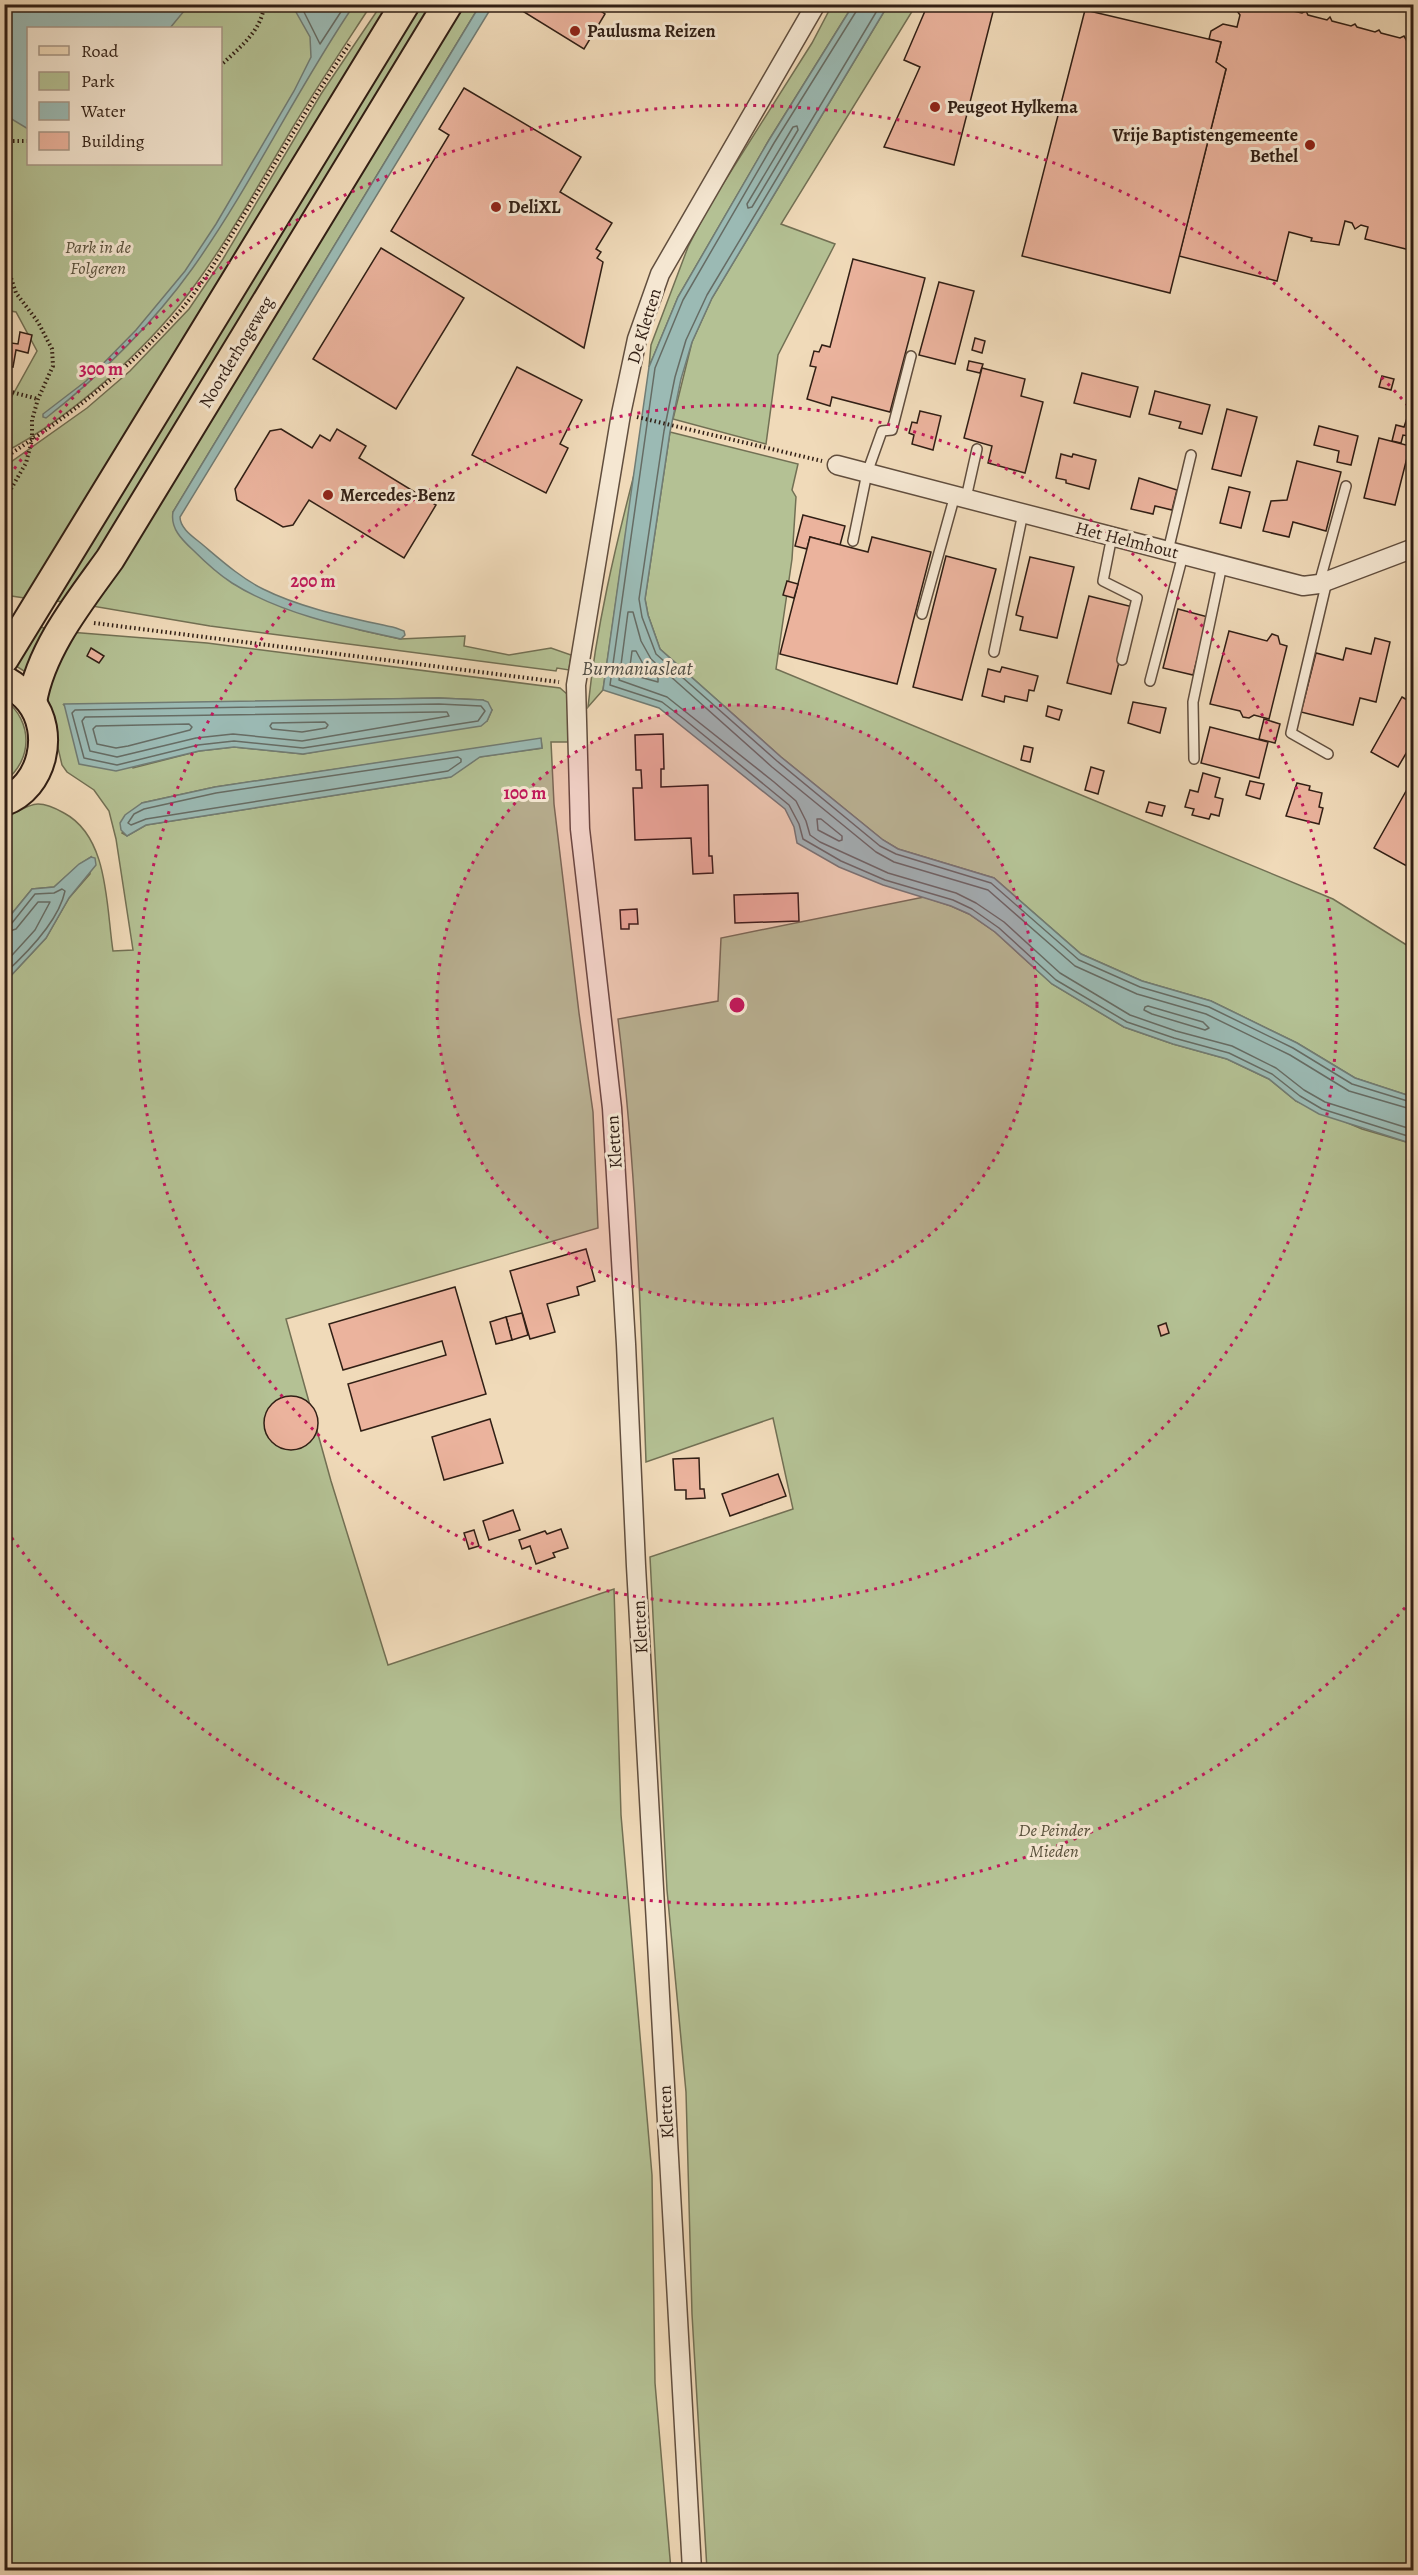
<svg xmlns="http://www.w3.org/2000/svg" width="1418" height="2575" viewBox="0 0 1418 2575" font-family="Alegreya,serif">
<rect width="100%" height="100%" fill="#f0dab9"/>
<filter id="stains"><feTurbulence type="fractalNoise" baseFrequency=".00333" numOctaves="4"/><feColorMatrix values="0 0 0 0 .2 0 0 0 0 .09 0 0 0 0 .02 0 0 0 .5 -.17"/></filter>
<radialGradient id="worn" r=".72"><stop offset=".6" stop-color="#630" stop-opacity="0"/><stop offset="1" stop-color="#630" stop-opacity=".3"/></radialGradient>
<g fill="#b4c194" stroke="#727054" stroke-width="1.5" fill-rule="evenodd">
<path d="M4,5H371C345,45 318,85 293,127C260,182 228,241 189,293C144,352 70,418 5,452V409L37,351L16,312L5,310ZM28,28H220V164H28Z"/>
<path d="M381,5H391L31,599L5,595L4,467L87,408L130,371L189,309L223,259L321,94Z"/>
<path d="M419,5H434L70,603L56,601Z"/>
<path d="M462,5H480L173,512L204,560L233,583L265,599L360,630L400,639L465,636L464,646L509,655L551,648L571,655L569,670L557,668L556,671L210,626L86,605Z"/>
<path d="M832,5H853L769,140L678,297L649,367L651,345L688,247L709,206L812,43Z"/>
<path d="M888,5H916L781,224L835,244L778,355L766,444L673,419L692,342L712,298Z"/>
<path d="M670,432L798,464L792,490L796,497L792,559L776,669L1333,899L1413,949V1097L1355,1078L1297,1043L1211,1001L1142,981L1081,954L994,878L898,849L883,840L781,757L660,649L648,615L645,599Z"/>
<path d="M635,471L603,690L588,707C596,628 615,548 635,471Z"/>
<path d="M40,627L54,630L27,673L16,666Z"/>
<path d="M69,632L207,643L560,688L567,694L569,742H551L554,804L579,1013L593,1112L598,1228L286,1319L331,1481L388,1665L614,1589L621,1815L652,2175L655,2383L671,2570H5V982L46,938L69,898L90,874L91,857L80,864L54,887L32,889L5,922V818C15,814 27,804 38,804C47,804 57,809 64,813C109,837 106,906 113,951L133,950L116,839L109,811L94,790L67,772L62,765L58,748L56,724L45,693ZM439,698L483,700L492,710L487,721L303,754L234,747L199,751L133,768L64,705ZM541,739L542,748L479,757L450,777L146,825L127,836L122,833L142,803L215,787Z"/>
<path d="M5,700C33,721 33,760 5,781Z"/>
<path d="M924,897L951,906L969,914L995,932L1052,984L1124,1027L1173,1044L1227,1059L1269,1079L1296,1101L1362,1129L1413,1144V2570H707L692,2314L686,2092L667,1890L650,1557L793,1509L773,1418L646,1462C641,1314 636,1165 618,1019L718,1001L721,938Z"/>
</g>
<g fill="#9bbab4" stroke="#717c74" stroke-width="1.5">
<path d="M5,4H189V5L170,28H28V129L5,115Z"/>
<path d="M292,5H354C296,90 252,185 192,269C151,326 102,374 46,418L43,417V414L86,381L136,330L185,271L216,224L294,91L311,57L310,37Z"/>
<path d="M480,5H493L180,517C180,529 195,538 203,545C222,561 241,578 263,589C303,609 352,618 396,628L404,631L405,635L401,639C345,627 281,614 232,583C218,574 205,562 193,550C182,540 170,528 173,512Z"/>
<path d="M853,5H888L712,298L692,342L681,379L670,432L645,599L648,615L660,649L781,757L883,840L898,849L994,878L1081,954L1142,981L1211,1001L1297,1043L1355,1078L1413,1097V1144L1319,1114L1296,1101L1269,1079L1227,1059L1173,1044L1124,1027L1052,984L995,932L969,914L951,906L883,885L839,867L797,843L794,827L785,809L659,708L603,690L649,367L678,297L769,140Z"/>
<path d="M439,698L483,700L488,702L492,710L487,721L481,726L303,754L234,747L199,751L116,771L79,764L64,704Z"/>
<path d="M541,738L542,748L480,757L451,777L146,825L127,836L121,830L120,823L125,815L142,803L215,787Z"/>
<path d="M91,857L95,858L96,865L69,898L46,938L5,982V922L32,889L54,887L79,864Z"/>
</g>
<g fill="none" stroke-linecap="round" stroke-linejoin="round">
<g stroke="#666c64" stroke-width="1.5">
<path d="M300,4L320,44L346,4"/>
<path d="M858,4L857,10L774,143L683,300L655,368L610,685L662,702L684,719L789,805L799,824L803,839L841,861L885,880L953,900L972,909L999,928L1056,980L1127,1022L1174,1038L1229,1053L1272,1074L1300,1096L1322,1109L1414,1138"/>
<path d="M881,4L707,295L686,340L675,377L664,431L639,599L642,617L656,654L777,761L880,846L896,854L991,883L1079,960L1140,987L1209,1007L1293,1048L1352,1084L1414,1103"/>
<path d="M797,126L798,130L752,207L748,208L747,204L793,127Z"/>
<path d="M632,651H636L643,664L658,678V682L629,674Z"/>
<path d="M439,704L481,706L485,711L478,721L303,748L234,741L198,745L117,765L84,758L72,713L75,710Z"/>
<path d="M439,712H447L449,716L302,741L233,734L196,738L117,757L90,751L82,721L85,717Z"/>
<path d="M325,722L328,725L326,728L302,732L272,729L270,726L272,723Z"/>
<path d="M189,724L192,727L190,730L128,746L116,748L97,744L93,729L96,726Z"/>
<path d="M458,757L461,759V762L448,771L146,819L131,825L128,823L134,814L144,809L216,793Z"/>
<path d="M817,819H821L842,836V840L839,841L818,830Z"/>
<path d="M4,926L12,923L35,894L54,893L62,889L65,891C59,920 26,954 4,974"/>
<path d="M4,933L16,929L38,902H50L35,930L4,964"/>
<path d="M1148,1006L1203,1022L1209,1028L1205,1030L1152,1014L1144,1010L1145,1007Z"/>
<path d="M1414,1110L1349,1091L1290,1055L1206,1014L1137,994L1075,966L988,890L894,862L876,852L772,767L651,659L641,641L633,612H628L619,680L667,697L774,782L796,801L806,821L810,835L820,842L888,873L956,893L976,903L1004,922L1060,973L1130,1015L1176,1031L1232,1046L1276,1068L1304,1090L1325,1102L1414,1130"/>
</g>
</g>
<g fill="#ebb39d" stroke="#311f15" stroke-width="1.5">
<path d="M528,4H590L605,14L584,49L524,12Z"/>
<path d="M928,4H995L954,165L884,147L920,67L904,60Z"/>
<path d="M1248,4L1278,7L1282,5L1284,9L1302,13L1306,11L1308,15L1327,20L1330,17L1332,21L1351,26L1355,24L1357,27L1375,32L1379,30L1381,33L1400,38L1404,36L1414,53L1409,66L1414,67V251L1365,239L1368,227L1361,225L1355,229L1352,223L1345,221L1339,245L1311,241L1312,238L1289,232L1277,281L1179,256L1226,69L1216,62L1221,42L1209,39L1211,31L1223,24L1237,27L1240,15L1237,11Z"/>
<path d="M1085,10L1221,42L1216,62L1226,69L1170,293L1022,256Z"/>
<path d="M464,88L581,157L560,192L612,223L596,249L601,252L597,258L603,262L584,348L391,231L449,135L439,129Z"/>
<path d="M381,248L464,298L396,409L313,359Z"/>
<path d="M853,259L925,278L890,412L832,397L830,406L807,399L816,367L810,366L814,351L819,352L822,345L830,347Z"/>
<path d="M939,282L974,291L955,364L919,355Z"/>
<path d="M20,332L32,335L28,353L16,350L13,367L4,365V342L18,344Z"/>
<path d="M975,338L985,341L982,353L972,350Z"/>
<path d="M969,361L983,364L980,373L967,370Z"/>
<path d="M517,367L582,400L560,444L568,448L546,493L472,455Z"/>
<path d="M982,368L1025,379L1021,396L1043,402L1025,473L988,463L992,446L964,438Z"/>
<path d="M1082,373L1138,387L1130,417L1074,403Z"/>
<path d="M1382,376L1394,379L1391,390L1379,387Z"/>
<path d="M1155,391L1210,405L1202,434L1179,428L1181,422L1149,414Z"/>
<path d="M1227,409L1257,417L1241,476L1212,469Z"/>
<path d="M920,411L941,416L933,450L912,444L914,435L909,433L912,422L917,423Z"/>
<path d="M1408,415L1414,416V437L1403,435L1401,443L1392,441L1396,425L1404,427Z"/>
<path d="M1319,426L1358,436L1351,465L1337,462L1339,451L1314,445Z"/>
<path d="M281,429L312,448L320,435L330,441L337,429L366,446L359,458L436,505L404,558L309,500L293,525L283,527L237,500L235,489L270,431Z"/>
<path d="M1379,438L1410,446L1395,505L1364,498Z"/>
<path d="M1061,454L1072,457L1073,454L1096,460L1089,489L1066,483V480L1056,478Z"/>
<path d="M1297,461L1341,472L1326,531L1293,522L1289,537L1263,531L1271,501L1287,500Z"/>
<path d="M1139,478L1177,490L1172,510L1155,506L1153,514L1131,509Z"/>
<path d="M1229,487L1250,492L1241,528L1220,523Z"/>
<path d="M803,515L845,526L840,545L810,537L807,549L795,546Z"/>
<path d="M810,537L868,552L872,537L931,552L897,684L780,654Z"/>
<path d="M946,556L996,569L962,700L913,687Z"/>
<path d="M1030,557L1074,567L1057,638L1020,630L1023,617L1016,615Z"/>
<path d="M787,581L798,584L794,598L783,595Z"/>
<path d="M1089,596L1133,607L1111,694L1067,683Z"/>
<path d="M1178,609L1208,617L1193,675L1163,668Z"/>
<path d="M1229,631L1267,641L1272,634L1278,636L1280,644L1287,646L1269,719L1254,715L1249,718L1243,717L1240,711L1210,704Z"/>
<path d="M1375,638L1390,642L1376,702L1360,698L1353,725L1301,712L1316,653L1343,660L1346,648L1371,654Z"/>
<path d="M91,648L104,656L99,663L87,656Z"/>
<path d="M1002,667L1038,676L1034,691L1029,690L1027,701L1005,696L1004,702L982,696L988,669L1000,672Z"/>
<path d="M1402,697L1414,704V740L1398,767L1371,752Z"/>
<path d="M1133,702L1166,708L1160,733L1128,723Z"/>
<path d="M1048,706L1062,710L1059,720L1046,716Z"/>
<path d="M1264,719L1280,724L1275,743L1259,739Z"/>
<path d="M1210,727L1268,742L1259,778L1201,763Z"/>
<path d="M663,734L664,769H661V787L708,785L709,856H712L713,873L693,874L691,838L635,840L633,788H642L641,770H636L635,735Z"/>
<path d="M1024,746L1033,748L1030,762L1021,760Z"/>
<path d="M1091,767L1104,771L1098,794L1085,790Z"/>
<path d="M1203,773L1220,778L1215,797L1223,799L1219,816L1211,814L1209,819L1192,815L1194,809L1185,807L1190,790L1198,792Z"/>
<path d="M1414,777V870L1374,848Z"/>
<path d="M1250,781L1264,784L1260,799L1246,795Z"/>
<path d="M1297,783L1310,786L1309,790L1322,793L1319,807L1323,808L1319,824L1286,816Z"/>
<path d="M1149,802L1165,806L1162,816L1146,812Z"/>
<path d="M798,893L799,921L735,923L734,895Z"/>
<path d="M637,909L638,924H629V929H621L620,910Z"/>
<path d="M586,1249L595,1281L577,1287L579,1295L547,1304L555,1332L530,1339L510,1271Z"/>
<path d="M455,1287L486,1394L361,1431L348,1384L446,1355L442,1341L343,1370L329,1324Z"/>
<path d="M522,1313L528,1335L512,1340L506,1317Z"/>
<path d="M506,1317L512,1340L496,1344L490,1322Z"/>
<path d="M1166,1323L1169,1333L1161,1336L1158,1326Z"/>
<circle cx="291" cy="1423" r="27"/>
<path d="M490,1419L503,1463L444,1480L432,1437Z"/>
<path d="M699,1458L700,1489H704L705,1498L686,1499V1490H675L673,1459Z"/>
<path d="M778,1474L786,1496L730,1516L722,1494Z"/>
<path d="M513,1510L520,1530L489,1540L483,1521Z"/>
<path d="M561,1529L568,1548L553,1553L555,1557L536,1564L530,1546L522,1549L519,1540L545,1531L547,1534Z"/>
<path d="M474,1530L479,1546L469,1549L464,1533Z"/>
</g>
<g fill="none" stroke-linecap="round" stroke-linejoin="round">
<defs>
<g id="lane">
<path d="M966,498L977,449"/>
<path d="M1112,536L1103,581L1137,598L1122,660"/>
<path d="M853,541L867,473L882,431L892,430L911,356"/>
<path d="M1168,551L1191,455"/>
<path d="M1327,581L1291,733L1328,754"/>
<path d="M1319,584L1346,486"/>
<path d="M922,614L955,495"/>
<path d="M994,652L1023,513"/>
<path d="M1150,681L1183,555"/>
<path d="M1194,759L1193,702L1222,565"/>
</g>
<g id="street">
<path d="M837,465L1303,586L1319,584L1414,548"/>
<path d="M692,2570L636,1566L626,1344L612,1108L580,829L576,685L621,414L637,339L660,274L816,4"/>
</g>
<g id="primary">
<path d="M4,659L405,4"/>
<path d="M4,680C14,686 23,692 30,701C55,732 43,787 4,801"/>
<path d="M32,702C41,649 79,602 110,559L448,4"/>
</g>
</defs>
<use href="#lane" stroke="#614e3e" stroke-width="12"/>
<use href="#street" stroke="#614e3e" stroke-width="21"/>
<use href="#primary" stroke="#311f15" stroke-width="32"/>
<g stroke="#311f15" stroke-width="4" stroke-dasharray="1.5 3" stroke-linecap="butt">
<path d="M220,66C238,49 263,30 264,4"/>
<path d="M4,141H28"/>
<path d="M4,257L16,293L38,322L52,349L53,366L38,399L32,420V440L26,463L4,501"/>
<path d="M4,390L38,399"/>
<path d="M637,417L822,461"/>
<path d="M4,458C71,415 134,366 185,305C208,276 226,244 245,213C280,156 313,97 351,42"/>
<path d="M94,623L559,682"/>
</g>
<use href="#lane" stroke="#f5e7d2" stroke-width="9"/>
<use href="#street" stroke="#f5e7d2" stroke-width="18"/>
<use href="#primary" stroke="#f0dab9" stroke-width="28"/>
</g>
<circle cx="737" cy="1005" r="300" fill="#c2185b" fill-opacity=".12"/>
<g fill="none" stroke="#c2185b" stroke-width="3" stroke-dasharray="3 6">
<circle cx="737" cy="1005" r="300"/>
<circle cx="737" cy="1005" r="600"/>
<path d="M1411 1601A900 900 0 0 1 9 1534M9 476A900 900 0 0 1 1411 409"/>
</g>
<g fill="#8f2418" stroke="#f5e7d2" stroke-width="2">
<circle cx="575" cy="31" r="6"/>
<circle cx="935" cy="107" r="6"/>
<circle cx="1310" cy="145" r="6"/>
<circle cx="496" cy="207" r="6"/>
<circle cx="328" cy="495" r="6"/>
</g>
<g text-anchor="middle" stroke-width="6" stroke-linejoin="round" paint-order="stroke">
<g font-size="18" font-weight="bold" fill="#311f15" stroke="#f5e7d2" text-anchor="start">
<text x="587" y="37">Paulusma Reizen</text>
<text x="947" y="113">Peugeot Hylkema</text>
<text x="1298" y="141" text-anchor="end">Vrije Baptistengemeente<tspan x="1298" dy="21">Bethel</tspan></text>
<text x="508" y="213">DeliXL</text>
<text x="340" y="501">Mercedes-Benz</text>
</g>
<g font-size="18" font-style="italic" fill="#58503b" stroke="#f5e7d2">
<text x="98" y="253">Park in de<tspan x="98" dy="21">Folgeren</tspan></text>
<text x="1054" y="1836">De Peinder<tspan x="1054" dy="21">Mieden</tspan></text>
</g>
<g font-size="18" fill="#311f15" stroke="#f5e7d2">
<text transform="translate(644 326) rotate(-73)" y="6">De Kletten</text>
<text transform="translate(236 352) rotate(-59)" y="6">Noorderhogeweg</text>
<text transform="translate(1127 540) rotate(14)" y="6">Het Helmhout</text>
<text transform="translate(614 1142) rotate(-94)" y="6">Kletten</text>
<text transform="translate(640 1627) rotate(-93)" y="6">Kletten</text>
<text transform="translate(666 2112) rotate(-93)" y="6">Kletten</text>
</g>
<g font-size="20" font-style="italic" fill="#514e45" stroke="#f5e7d2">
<text x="637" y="675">Burmaniasleat</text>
</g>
</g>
<circle cx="737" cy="1005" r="9" fill="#c2185b" stroke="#f5e7d2" stroke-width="3"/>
<g font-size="18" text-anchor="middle" font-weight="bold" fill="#c2185b" stroke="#f5e7d2" stroke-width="6" stroke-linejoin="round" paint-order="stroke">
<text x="101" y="375">300 m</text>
<text x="313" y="587">200 m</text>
<text x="525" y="799">100 m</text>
</g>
<rect width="1418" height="2575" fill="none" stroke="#f0dab9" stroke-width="24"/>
<rect x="6" y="6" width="1406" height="2563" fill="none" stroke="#311f15" stroke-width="3"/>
<rect x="12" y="12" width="1394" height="2551" fill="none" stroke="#311f15" stroke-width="1.5"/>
<rect x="27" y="27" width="195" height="138" fill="#f5e7d2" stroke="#a79786" stroke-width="1.5"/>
<rect x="39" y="46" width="30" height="9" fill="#f0dab9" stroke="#a79786" stroke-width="1.5"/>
<text x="81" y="57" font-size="18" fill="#311f15">Road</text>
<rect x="39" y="72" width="30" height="18" fill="#b4c194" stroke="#a79786" stroke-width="1.5"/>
<text x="81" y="87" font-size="18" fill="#311f15">Park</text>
<rect x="39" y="102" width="30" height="18" fill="#9bbab4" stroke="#a79786" stroke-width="1.5"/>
<text x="81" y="117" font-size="18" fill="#311f15">Water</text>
<rect x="39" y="132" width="30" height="18" fill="#ebb39d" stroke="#a79786" stroke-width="1.5"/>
<text x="81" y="147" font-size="18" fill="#311f15">Building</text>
<rect width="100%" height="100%" filter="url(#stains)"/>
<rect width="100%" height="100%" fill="url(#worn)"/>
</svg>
